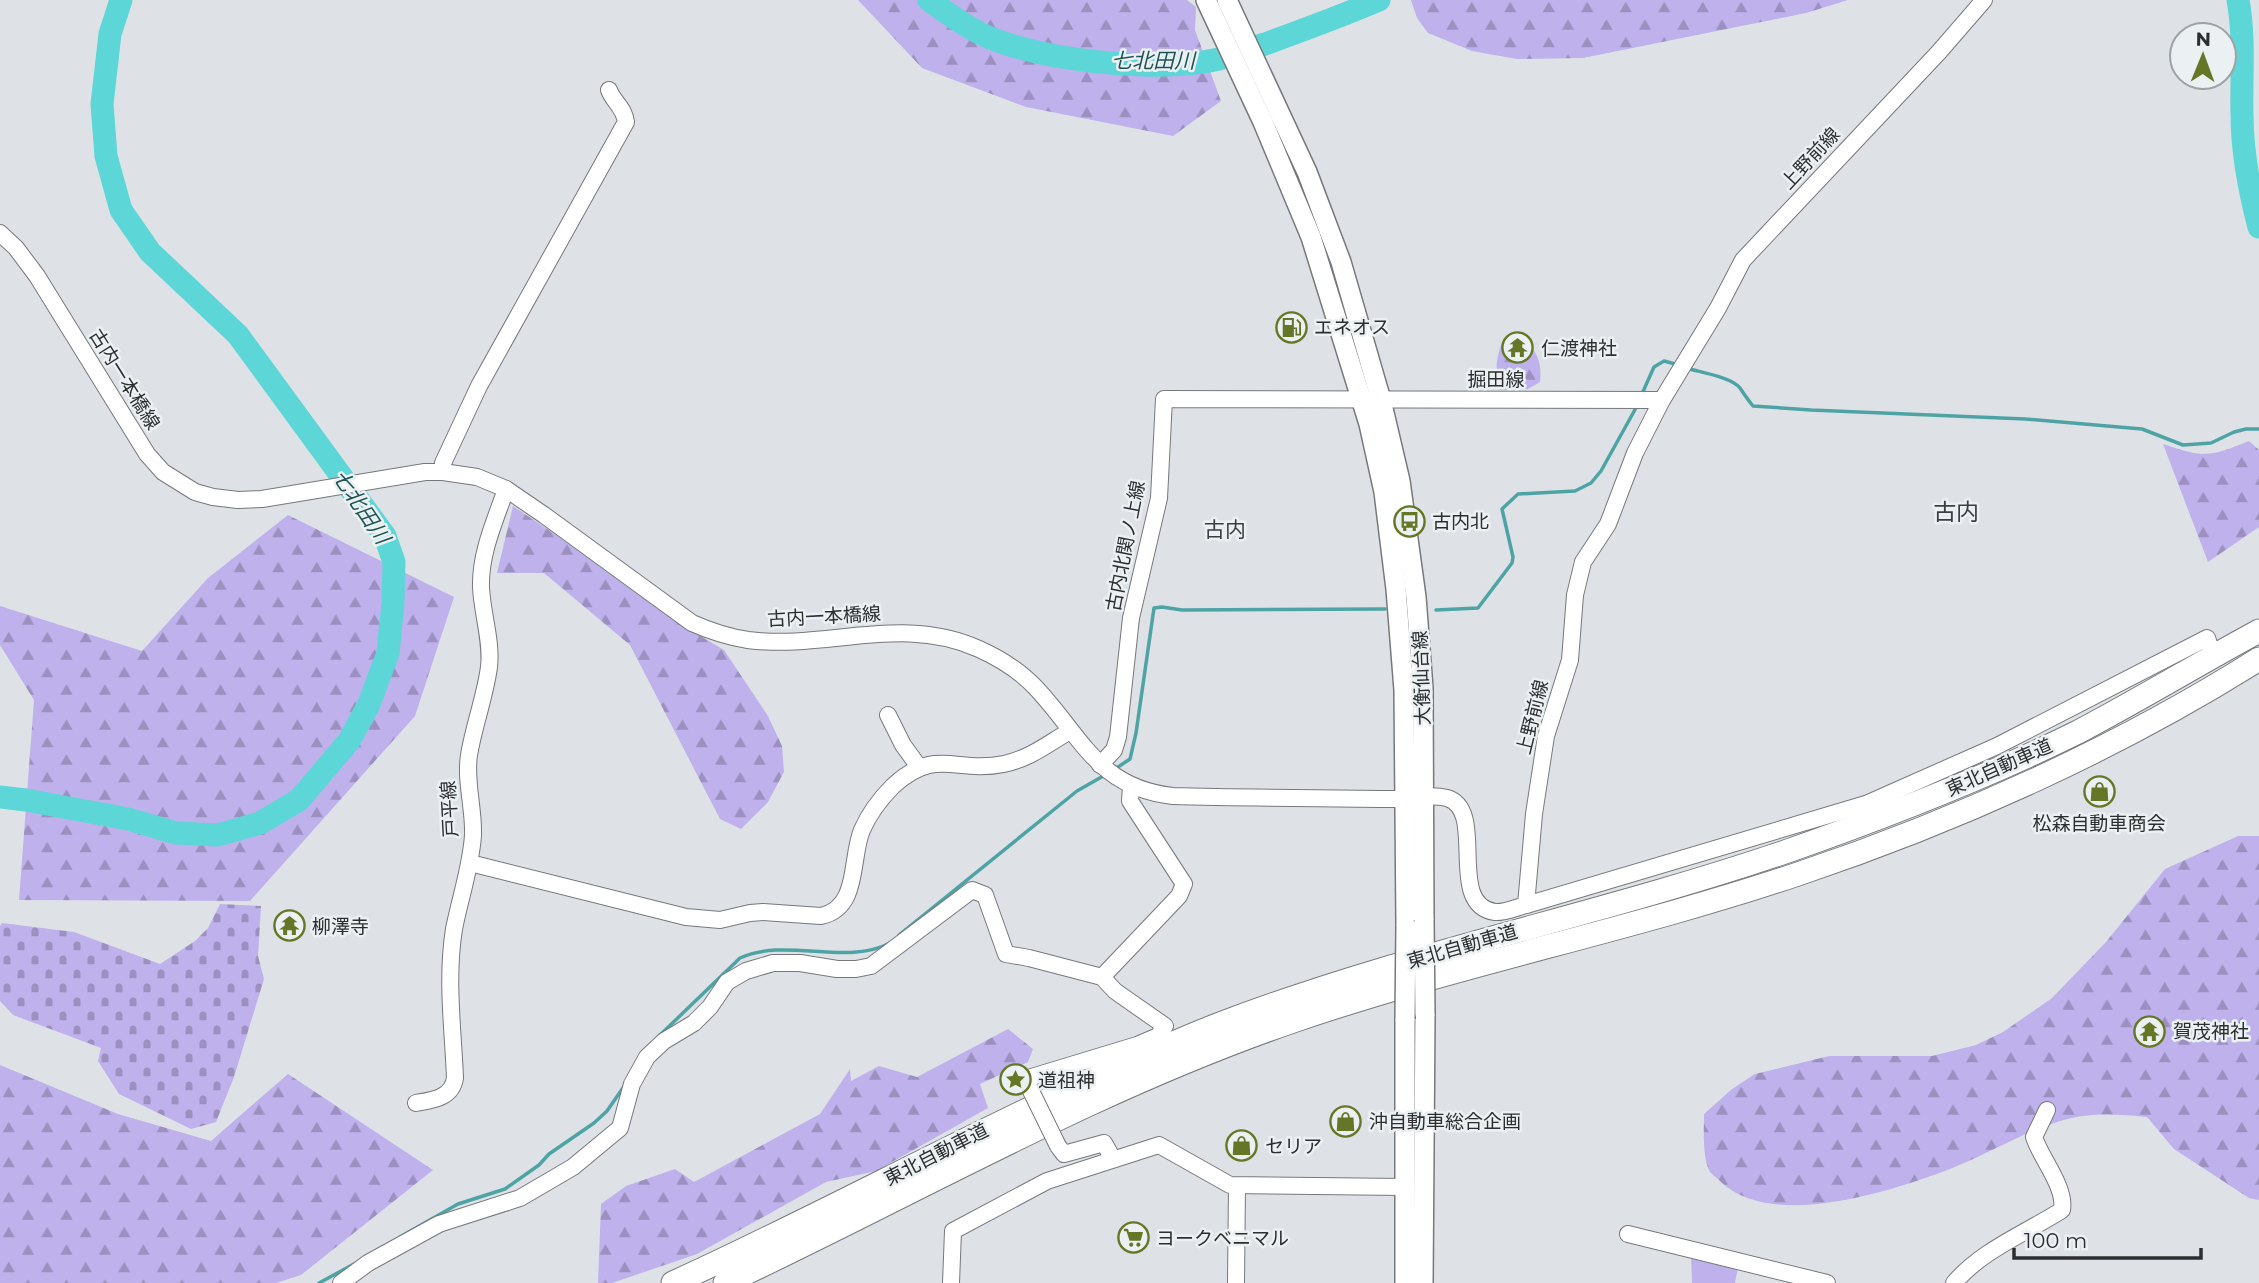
<svg xmlns="http://www.w3.org/2000/svg" width="2259" height="1283" viewBox="0 0 2259 1283" font-family="Montserrat,'Noto Sans JP',sans-serif">
<defs>
<pattern id="forest-firs" width="22" height="20" patternUnits="userSpaceOnUse" patternTransform="scale(1.75)"><rect width="22" height="20" fill="#bfb1ec"/><path d="M5 1l3.5 6h-7zM16 11l3.5 6h-7z" fill="#9b90c0"/></pattern>
<pattern id="cemetery-stones" width="16" height="16" patternUnits="userSpaceOnUse" patternTransform="scale(1.75)"><rect width="16" height="16" fill="#bfb1ec"/><path d="M2 7V4a2 2 0 0 1 4 0v3zM10 15v-3a2 2 0 0 1 4 0v3z" fill="#9b90c0"/></pattern>
</defs>
<rect width="100%" height="100%" fill="#dee2e6"/>
<g fill="url(#forest-firs)">
<path d="M858,0H1187L1196,7L1195,30L1221,101L1173,136L1026,107L922,68Z"/>
<path d="M1411,0H1848L1806,13L1583,58L1517,59L1472,51L1428,33L1417,18Z"/>
<path d="M1526,340C1538,354 1542,364 1540,382L1528,389L1500,390C1494,373 1496,359 1502,342Z"/>
<path d="M2249,441L2259,450V527L2208,562L2163,444C2204,458 2210,457 2249,441Z"/>
<path d="M513,506L556,535L672,619L724,650L768,716L782,746L784,772L768,802L741,829L720,819L630,645L544,573H497Z"/>
<path d="M288,515L454,597L415,716L250,901L19,900L34,700L0,645V606L142,651L208,578Z"/>
<path d="M2238,836H2259V1200L2249,1198L2174,1149L2147,1117C2115,1114 2088,1112 2057,1122C2020,1134 1986,1155 1950,1169C1892,1191 1774,1230 1722,1183C1719,1179 1713,1176 1710,1172C1702,1158 1704,1130 1704,1114L1732,1089L1755,1074L1829,1056H1932L1976,1045L2003,1032L2052,998L2106,942L2165,869Z"/>
<path d="M1008,1029L1033,1049L1028,1062L980,1084L988,1108L876,1171L826,1182L697,1254L612,1283H598L601,1204L626,1186L675,1169L694,1182L820,1114L850,1069L851,1081L879,1066L917,1077Z"/>
<path d="M0,1065L118,1114L211,1141L288,1074L433,1170L301,1275L276,1283H0Z"/>
</g>
<path fill="url(#cemetery-stones)" d="M220,904L261,906L258,956L264,979L234,1077L216,1122L191,1129L119,1094L98,1061L101,1048L13,1015L0,1001V926L2,923L74,932L160,964L195,941L208,928Z"/>
<path fill="#bfb1ec" d="M1691,1255L1738,1267L1735,1283H1692Z"/>
<g fill="none" stroke-linecap="round" stroke-linejoin="round">
<g stroke="#4ea4a5" stroke-width="3.5">
<path d="M1686,368C1699,372 1732,377 1740,388C1744,394 1748,400 1753,406L1811,410L2025,419L2142,429L2183,445L2211,443L2234,432L2246,429H2259"/>
<path d="M1641,396L1654,367L1664,361L1679,365"/>
<path d="M1436,610L1478,608L1512,563L1513,557L1502,509L1518,494L1575,491L1591,483L1601,471L1637,406"/>
<path d="M1115,769L1130,759L1136,733L1154,608L1162,607L1182,610L1385,609"/>
<path d="M899,935L1077,791L1105,775"/>
<path d="M659,1036L740,958C785,937 847,966 890,943"/>
<path d="M400,1237L458,1204L505,1189L539,1165L549,1154L594,1123L607,1111L625,1085"/>
<path d="M319,1283L354,1264"/>
</g>
<g stroke="#5cd6d7" stroke-width="23">
<path d="M929,0C950,15 974,33 998,41C1055,61 1160,73 1219,59C1235,55 1250,49 1265,44C1303,30 1342,16 1379,0"/>
<path d="M2238,0C2245,39 2241,75 2242,114C2242,153 2249,189 2259,227"/>
<path d="M0,797L26,800L128,819L176,833L218,835L260,823L299,800L349,741L369,704L388,653L393,603L394,562L385,536L238,335L150,252L121,210L106,156L102,104L110,34L121,0"/>
</g>
<defs>
<g id="minor">
<path d="M0,233L16,248L37,276L147,454L163,472L195,492L213,497L238,500L262,499L425,472H443L477,477L506,489L544,515L692,623C710,631 728,637 748,640C828,650 902,614 979,649C999,658 1021,672 1036,688C1082,737 1098,788 1173,796C1245,798 1316,798 1388,799C1407,800 1429,793 1447,798C1488,810 1445,905 1495,912C1504,913 1517,907 1526,905L1534,814L1546,736L1570,660L1575,595L1583,562L1608,524L1635,453L1662,400L1718,308L1743,260L1939,52L1984,0"/>
<path d="M443,472V463L479,386L626,122C624,107 614,103 609,90"/>
<path d="M888,715L903,745L919,767"/>
<path d="M1100,765L1114,750L1118,737L1131,618L1159,498L1164,399L1662,400"/>
<path d="M470,863L686,917L720,920L750,913L763,912L821,916C860,908 850,858 862,830C869,814 881,798 893,786C936,746 955,774 1004,764C1031,758 1047,744 1070,731"/>
<path d="M1526,905L1866,804L1997,746L2207,638L2212,652"/>
<path d="M1102,977L1179,896L1184,884L1130,801L1131,786"/>
<path d="M416,1103C433,1100 452,1098 455,1078C453,1029 446,979 454,929C460,898 471,867 473,835C474,808 465,782 469,755C474,725 485,697 489,667C492,641 482,613 481,587C480,553 495,521 506,489"/>
<path d="M1058,1146L1064,1154L1104,1143L1113,1159"/>
<path d="M1628,1234L1827,1283"/>
<path d="M341,1283L368,1263L439,1224L520,1198L573,1167L620,1128L632,1084L647,1057L664,1041L694,1023L710,1007L727,982L746,971L773,963H800L837,969H856L871,966L972,890L985,895L1006,954L1029,958L1102,977L1115,991L1165,1026L1158,1036L1137,1045L1025,1079L1032,1093"/>
<path d="M951,1283L953,1231L1047,1181L1159,1145L1230,1185L1405,1187"/>
<path d="M1236,1283L1237,1186"/>
<path d="M1954,1283C1982,1250 2026,1233 2062,1210C2066,1187 2041,1159 2034,1137L2047,1110"/>
</g>
<g id="major">
<path d="M1206,0L1263,122L1311,237L1369,424L1384,492L1396,589L1404,690L1406,926"/>
<path d="M1227,0L1307,172L1341,262L1381,400L1400,481L1416,597L1423,688L1424,920"/>
<path d="M1405,1283V1019"/>
<path d="M1423,1283L1425,1014"/>
</g>
<g id="highway">
<path d="M673,1283C807,1222 936,1152 1069,1090C1119,1067 1168,1044 1220,1024C1403,954 1596,916 1782,853C1882,818 1983,779 2078,732C2139,700 2198,664 2259,631"/>
<path d="M725,1283C914,1194 1095,1089 1293,1021C1459,964 1632,930 1798,874C1956,821 2118,748 2259,659"/>
</g>
</defs>
<use href="#minor" stroke="#75797c" stroke-width="18"/>
<use href="#major" stroke="#75797c" stroke-width="22"/>
<use href="#highway" stroke="#75797c" stroke-width="25"/>
<use href="#minor" stroke="#fff" stroke-width="16"/>
<use href="#major" stroke="#fff" stroke-width="19"/>
<use href="#highway" stroke="#fff" stroke-width="23"/>
<defs>
<path id="minor-bridge" d="M1032,1093L1058,1146"/>
<g id="major-bridge">
<path d="M1424,920L1425,1014"/>
<path d="M1405,1019L1406,926"/>
</g>
</defs>
<use href="#minor-bridge" stroke="#75797c" stroke-width="18" stroke-linecap="butt"/>
<use href="#major-bridge" stroke="#75797c" stroke-width="22" stroke-linecap="butt"/>
<use href="#minor-bridge" stroke="#fff" stroke-width="16"/>
<use href="#major-bridge" stroke="#fff" stroke-width="19"/>
</g>
<defs>
<symbol id="fuel-ring" viewBox="-11 -11 22 22"><circle r="9.5" fill="#ebf0f3" stroke="#657726" stroke-width="1.5"/><path d="M-5.5-6h7V0h2V4h1.3V-2.5L3-4.5l.8-.8L6-3V5H2.5V1h-1V6h-7ZM-4.2-4.7v3.2H.2V-4.7Z" fill="#657726"/></symbol>
<symbol id="temple-ring" viewBox="-11 -11 22 22"><circle r="9.5" fill="#ebf0f3" stroke="#657726" stroke-width="1.5"/><path d="M0-6L5-2H3V0L6.5 2.5H4V6H1.5V3h-3V6H-4V2.5H-6.5L-3 0V-2H-5Z" fill="#657726"/></symbol>
<symbol id="bus-ring" viewBox="-11 -11 22 22"><circle r="9.5" fill="#ebf0f3" stroke="#657726" stroke-width="1.5"/><path d="M-5-6H5V4H4V6H2V4H-2V6H-4V4H-5ZM-3.5-4V0h7V-4ZM-3.5 1.2v1.5H-2V1.2ZM2 1.2v1.5H3.5V1.2Z" fill="#657726"/></symbol>
<symbol id="shop-ring" viewBox="-11 -11 22 22"><circle r="9.5" fill="#ebf0f3" stroke="#657726" stroke-width="1.5"/><path d="M-5-2.5h2.3a2.7 3.5 0 0 1 5.4 0H5L5.5 6h-11ZM-1.5-2.5h3a1.5 2.3 0 0 0-3 0Z" fill="#657726"/></symbol>
<symbol id="sight-ring" viewBox="-11 -11 22 22"><circle r="9.5" fill="#ebf0f3" stroke="#657726" stroke-width="1.5"/><path d="M0-6L1.8-2.2L6-1.7L2.9 1.2L3.7 5.4L0 3.3L-3.7 5.4L-2.9 1.2L-6-1.7L-1.8-2.2Z" fill="#657726"/></symbol>
<symbol id="supermarket-ring" viewBox="-11 -11 22 22"><circle r="9.5" fill="#ebf0f3" stroke="#657726" stroke-width="1.5"/><path d="M-6-5.5h2.5l.6 2H6L4.5 2H-2.5L-4.4-4H-6ZM-1.5 3.2a1.3 1.3 0 1 0 .1 0ZM3 3.2a1.3 1.3 0 1 0 .1 0Z" fill="#657726"/></symbol>
</defs>
<g fill-rule="evenodd">
<use href="#fuel-ring" x="1274" y="310" width="35" height="35"/>
<use href="#temple-ring" x="1500" y="330" width="35" height="35"/>
<use href="#bus-ring" x="1392" y="504" width="35" height="35"/>
<use href="#shop-ring" x="2082" y="774" width="35" height="35"/>
<use href="#temple-ring" x="272" y="908" width="35" height="35"/>
<use href="#temple-ring" x="2132" y="1014" width="35" height="35"/>
<use href="#sight-ring" x="998" y="1062" width="35" height="35"/>
<use href="#shop-ring" x="1328" y="1104" width="35" height="35"/>
<use href="#shop-ring" x="1224" y="1128" width="35" height="35"/>
<use href="#supermarket-ring" x="1116" y="1220" width="35" height="35"/>
</g>
<g text-anchor="middle" stroke-width="5" stroke-linejoin="round" paint-order="stroke">
<g font-size="19" fill="#2c2e2f" stroke="#ebf0f3">
<text transform="translate(1810 158) rotate(-47)" y="7">上野前線</text>
<text transform="translate(125 379) rotate(58)" y="7">古内一本橋線</text>
<text x="1496" y="386">掘田線</text>
<text transform="translate(1125 546) rotate(-79)" y="7">古内北関ノ上線</text>
<text transform="translate(824 616) rotate(-3)" y="7">古内一本橋線</text>
<text transform="translate(1421 678) rotate(-92)" y="7">大衡仙台線</text>
<text transform="translate(1532 717) rotate(-76)" y="7">上野前線</text>
<text transform="translate(1999 767) rotate(-24)" y="7">東北自動車道</text>
<text transform="translate(449 809) rotate(-93)" y="7">戸平線</text>
<text transform="translate(1462 946) rotate(-16)" y="7">東北自動車道</text>
<text transform="translate(936 1154) rotate(-27)" y="7">東北自動車道</text>
</g>
<g font-size="19" fill="#2c2e2f" stroke="#ebf0f3" text-anchor="start">
<text x="1314" y="334">エネオス</text>
<text x="1541" y="355">仁渡神社</text>
<text x="1432" y="528">古内北</text>
<text x="2099" y="830" text-anchor="middle">松森自動車商会</text>
<text x="312" y="933">柳澤寺</text>
<text x="2173" y="1038">賀茂神社</text>
<text x="1038" y="1087">道祖神</text>
<text x="1369" y="1128">沖自動車総合企画</text>
<text x="1265" y="1153">セリア</text>
<text x="1156" y="1245">ヨークベニマル</text>
</g>
<g font-size="21" font-style="italic" fill="#1f5354" stroke="#ebf0f3">
<text x="1153" y="68">七北田川</text>
<text transform="translate(361 507) rotate(56)" y="7">七北田川</text>
</g>
<g font-size="21" fill="#3c3f42" stroke="#ebf0f3">
<text x="1225" y="537">古内</text>
</g>
<g font-size="23" fill="#3c3f42" stroke="#ebf0f3">
<text x="1956" y="520">古内</text>
</g>
</g>
<g transform="translate(2203 56) rotate(1)"><circle r="33" fill="#ebf0f3" stroke="#9fa2a5" stroke-width="2"/>
<path d="M0-5L12 26L0 18L-12 26Z" fill="#657726"/>
<text y="-10" font-size="19" font-weight="bold" text-anchor="middle" fill="#2c2e2f">N</text>
</g>
<path d="M2014 1248v10h187v-10" fill="none" stroke="#2c2e2f" stroke-width="3.5"/>
<text x="2024" y="1248" font-size="21" fill="#2c2e2f" stroke="#ebf0f3" stroke-width="5" paint-order="stroke">100 m</text>
</svg>
